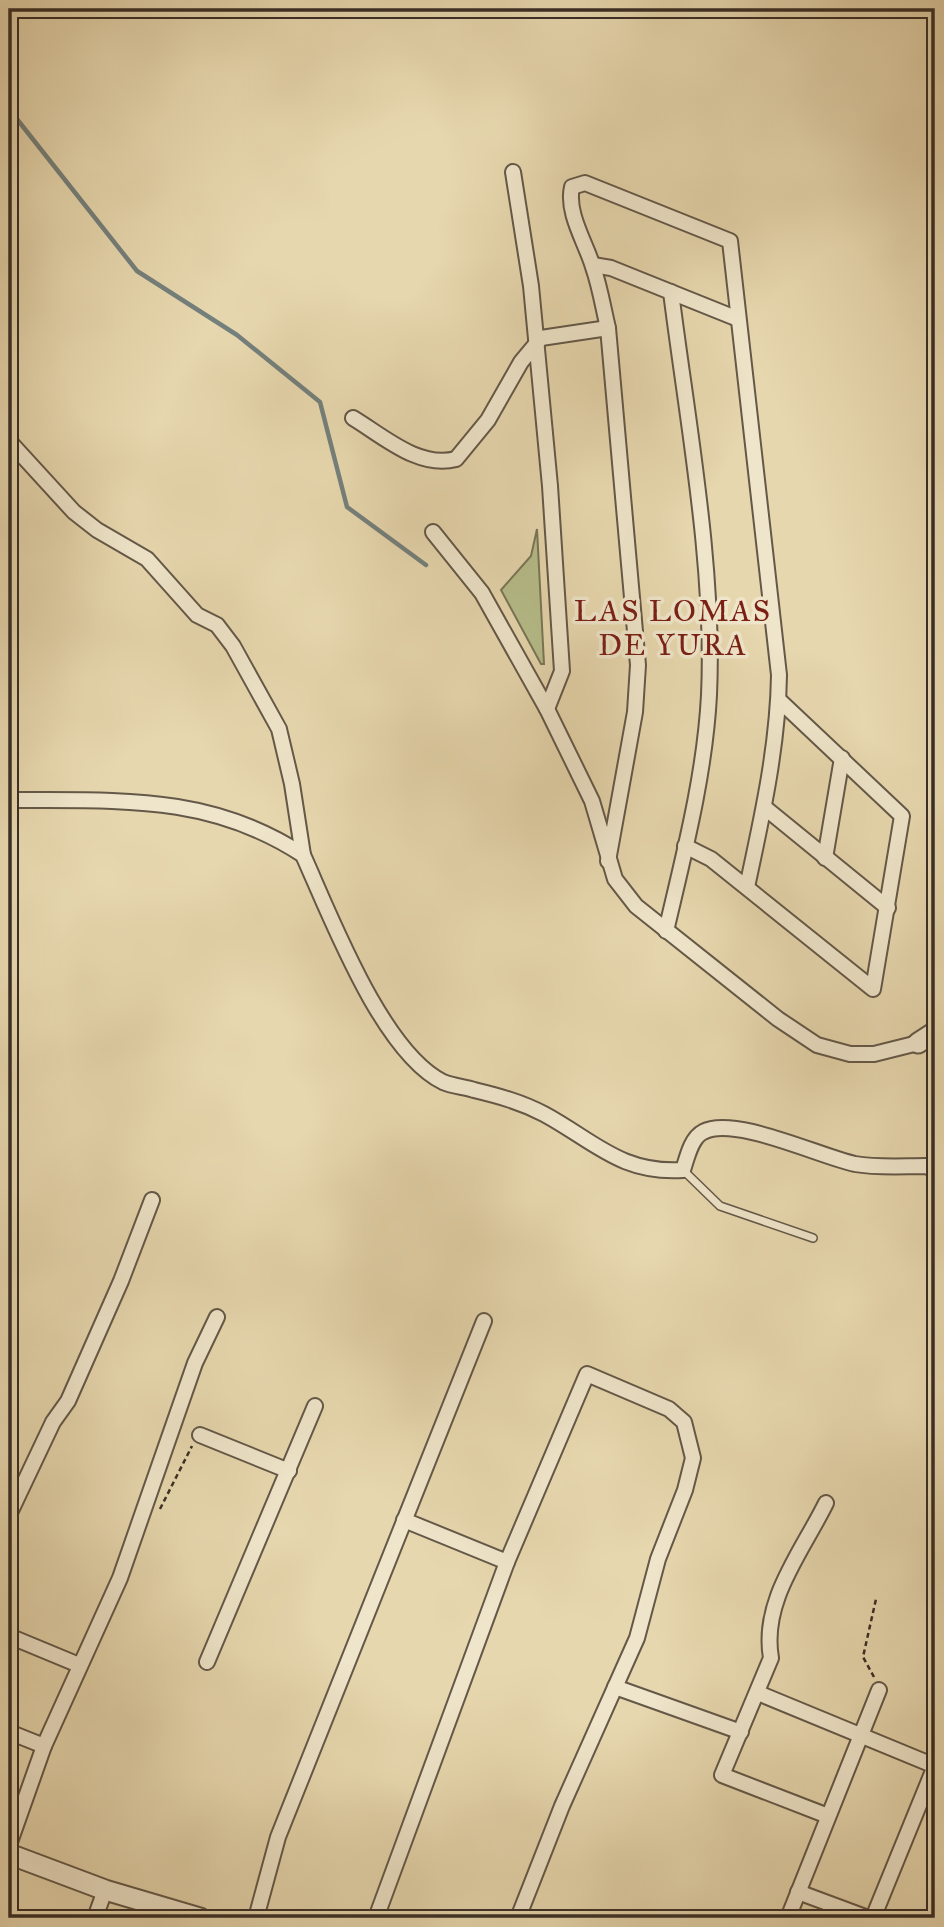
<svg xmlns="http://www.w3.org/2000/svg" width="944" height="1927" viewBox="0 0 944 1927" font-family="'IM FELL Great Primer',serif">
<rect width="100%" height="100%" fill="#e7d7ae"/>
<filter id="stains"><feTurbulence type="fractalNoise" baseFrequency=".00286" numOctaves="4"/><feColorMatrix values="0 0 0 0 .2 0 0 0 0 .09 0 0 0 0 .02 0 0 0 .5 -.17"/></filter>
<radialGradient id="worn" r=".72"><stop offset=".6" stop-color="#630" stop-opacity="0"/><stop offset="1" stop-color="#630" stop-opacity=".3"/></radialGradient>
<path fill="#b6be8a" stroke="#787658" stroke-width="2" d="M537,529L544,664H541L501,590L531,556Z"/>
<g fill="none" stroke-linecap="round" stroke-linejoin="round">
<path stroke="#74807c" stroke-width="4.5" d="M9,109L137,271L237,335L320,402L347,507L426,565"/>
<defs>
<path id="service" d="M683,1170L720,1206L813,1238"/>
<g id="minor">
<path d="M513,172L531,286L550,486L562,671L547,709"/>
<path d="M593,265L611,268L738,319"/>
<path d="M353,418C383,436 419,469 456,459L488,420L521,362L541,338L608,328"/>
<path d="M9,441L74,512L97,530L147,559L197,615L217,625L233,646L279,729L292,784L303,855"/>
<path d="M433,532L482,593L547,709L592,801L615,879L636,906L778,1019L817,1045L850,1054H874L918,1043"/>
<path d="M9,800C115,801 209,793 303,855C331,917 382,1052 443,1082C452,1086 465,1087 474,1090C499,1096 521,1102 544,1114C594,1141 621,1174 683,1170C687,1158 691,1138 703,1132C734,1115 821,1157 855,1164C878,1168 903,1166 926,1166L935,1170"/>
<path d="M764,807L888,908"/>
<path d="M685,846L711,859L873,989L902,816L779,700"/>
<path d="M825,858L842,758"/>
<path d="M608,861L635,712L638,665L608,328C603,307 600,287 593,267C586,243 566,213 572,187L585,183L730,241L779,675C778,746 762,817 747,887"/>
<path d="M666,931C684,854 705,774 709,695C715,566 687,420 671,292"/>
<path d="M200,1435L289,1471"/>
<path d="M826,1503C802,1552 761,1601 771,1658L722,1775L828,1816"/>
<path d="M9,1515L53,1422L68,1401L121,1281L152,1200"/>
<path d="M404,1520L507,1562"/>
<path d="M9,1636L79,1665"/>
<path d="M207,1662L315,1406"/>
<path d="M615,1687L741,1732"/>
<path d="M758,1693L935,1766"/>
<path d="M9,1732L44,1746"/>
<path d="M9,1845L44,1746L120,1578L195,1363L217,1317"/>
<path d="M798,1892L868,1918"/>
<path d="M95,1918L105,1890"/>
<path d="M256,1918L278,1837L484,1321"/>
<path d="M376,1918L507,1562L587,1374L669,1409L684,1422L693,1458L685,1490L658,1559L637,1638L562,1806L518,1918"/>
<path d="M788,1918L879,1690"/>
<path d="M873,1918L935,1766"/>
</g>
<g id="tertiary">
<path d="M918,1043L935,1032"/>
<path d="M9,1854L105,1890L200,1918"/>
</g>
</defs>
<use href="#service" stroke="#645848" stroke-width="10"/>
<use href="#minor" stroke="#645848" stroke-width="18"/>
<use href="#tertiary" stroke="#645848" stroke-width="23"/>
<g stroke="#392e26" stroke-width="2.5" stroke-dasharray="5 3.5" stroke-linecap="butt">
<path d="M160,1509L192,1446"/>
<path d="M874,1677L863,1657L876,1599"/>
</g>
<use href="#service" stroke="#efe5ca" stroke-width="7"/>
<use href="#minor" stroke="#efe5ca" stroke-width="14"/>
<use href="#tertiary" stroke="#efe5ca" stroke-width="19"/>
</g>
<g text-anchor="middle" stroke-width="7" stroke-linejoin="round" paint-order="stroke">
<g font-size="30" letter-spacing="2" fill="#7a1f14" stroke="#efe5ca">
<text x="673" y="621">LAS LOMAS<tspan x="673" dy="34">DE YURA</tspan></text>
</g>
</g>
<rect width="944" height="1927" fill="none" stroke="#e7d7ae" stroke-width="35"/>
<rect x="10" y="10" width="923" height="1906" fill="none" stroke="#392e26" stroke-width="3.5"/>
<rect x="18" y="18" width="909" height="1892" fill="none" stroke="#392e26" stroke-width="2"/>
<rect width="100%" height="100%" filter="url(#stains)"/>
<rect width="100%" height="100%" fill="url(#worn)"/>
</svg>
